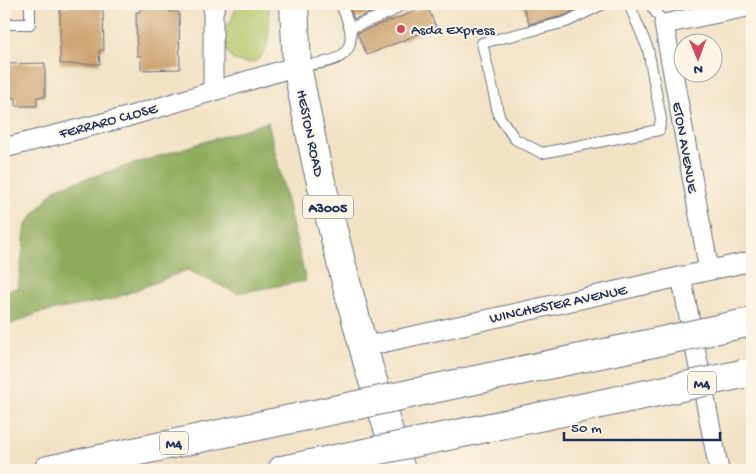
<svg xmlns="http://www.w3.org/2000/svg" width="756" height="474" viewBox="0 0 756 474" font-family="'Gochi Hand',sans-serif">
<rect width="100%" height="100%" fill="#fcf5e5"/>
<filter id="ink" filterUnits="userSpaceOnUse"><feTurbulence type="fractalNoise" baseFrequency=".02" numOctaves="2"/><feDisplacementMap in="SourceGraphic" scale="10" xChannelSelector="R" yChannelSelector="G"/><feConvolveMatrix kernelMatrix="1 2 1 2 8 2 1 2 1" color-interpolation-filters="sRGB"/></filter>
<filter id="wash" filterUnits="userSpaceOnUse"><feTurbulence type="fractalNoise" baseFrequency=".0096" numOctaves="4" result="noise"/><feDisplacementMap in="SourceGraphic" scale="20" xChannelSelector="R" yChannelSelector="G"/><feGaussianBlur stdDeviation="1.12" result="paint"/><feColorMatrix in="noise" values="0 0 0 0 0 0 0 0 0 0 0 0 0 0 0 0 0 1.4 0 .05"/><feComposite in="paint" operator="in"/></filter>
<g filter="url(#wash)">
<rect width="100%" height="100%" fill="#f1e2c4"/>
<path fill="#b3c568" stroke="#677a63" d="M238,4H269C269,21 273,61 249,63C244,63 238,61 233,60L224,47L221,28L229,25Z"/>
<path fill="#8eaa5c" stroke="#546c5d" d="M268,122L306,281L237,293L187,270L113,299L39,313L4,327V290L18,288L26,224L56,188Z"/>
<g id="blocks">
<g fill="#cda271">
<path d="M69,4H99V7H103L104,50H99L100,64H60V7H69Z"/>
<path d="M140,4H170V12H179L180,69L141,70V56H137L136,12H140Z"/>
<path d="M348,4H384L386,7L354,19Z"/>
<path d="M522,4H588L564,16L529,24Z"/>
<path d="M427,6L436,27L367,55L357,33L391,20V21Z"/>
<path d="M45,63V97H37V106H16V98H8L7,64Z"/>
</g>
</g>
</g>
<g filter="url(#ink)">
<use href="#blocks" fill-opacity="0" stroke="#666e82" stroke-width="1"/>
<g fill="none" stroke-linecap="round" stroke-linejoin="round">
<defs>
<g id="service">
<path d="M603,4L566,22L482,43L499,116L515,139L542,153L659,130L661,119L648,49L629,4"/>
<path d="M650,4L664,24"/>
<path d="M4,24H30V4"/>
<path d="M350,28L391,12L402,4"/>
<path d="M298,66C322,63 356,63 350,29C348,21 344,12 341,4"/>
</g>
<g id="minor">
<path d="M213,91V12L216,4"/>
<path d="M4,148L127,117L297,66"/>
<path d="M709,270L664,24L752,6"/>
<path d="M681,276L719,470"/>
<path d="M363,347L752,261"/>
</g>
<path id="primary" d="M294,4L297,66L316,162L346,282L369,368L401,470"/>
<g id="motorway">
<path d="M732,326L752,322"/>
<path d="M456,384L653,343"/>
<path d="M467,432L662,391"/>
<path d="M48,470L301,417"/>
<path d="M282,470L311,464"/>
</g>
</defs>
<use href="#service" stroke="#666e82" stroke-width="12"/>
<use href="#minor" stroke="#666e82" stroke-width="21"/>
<use href="#primary" stroke="#666e82" stroke-width="30"/>
<use href="#motorway" stroke="#666e82" stroke-width="30"/>
<use href="#service" stroke="#fff" stroke-width="10"/>
<use href="#minor" stroke="#fff" stroke-width="19"/>
<use href="#primary" stroke="#fff" stroke-width="28"/>
<use href="#motorway" stroke="#fff" stroke-width="28"/>
<defs>
<g id="motorway-bridge">
<path d="M653,343L732,326"/>
<path d="M662,391L742,374"/>
<path d="M301,417L456,384"/>
<path d="M311,464L467,432"/>
</g>
</defs>
<use href="#motorway-bridge" stroke="#666e82" stroke-width="30" stroke-linecap="butt"/>
<use href="#motorway-bridge" stroke="#fff" stroke-width="28"/>
</g>
</g>
<circle fill="#d1495b" stroke="#fcf5e5" stroke-width="2" cx="401" cy="29" r="5"/>
<g text-anchor="middle" stroke-width="4" stroke-linejoin="round" paint-order="stroke">
<g fill="#fcf5e5" stroke="#5e6a86" stroke-width="1">
<rect x="303" y="195.5" width="50" height="23" rx="4"/>
<rect x="688" y="371.5" width="28" height="23" rx="4"/>
<rect x="160" y="431.5" width="28" height="23" rx="4"/>
</g>
<g font-size="14" font-weight="bold" fill="#1b2f5e">
<text x="328" y="212">A3005</text>
<text x="702" y="388">M4</text>
<text x="174" y="448">M4</text>
</g>
<g font-size="15" fill="#1b2f5e" stroke="#fcf5e5" text-anchor="start">
<text x="411" y="34">Asda Express</text>
</g>
<g font-size="15" fill="#1b2f5e" stroke="#fcf5e5">
<text transform="translate(108 120) rotate(-15)" y="5">FERRARO CLOSE</text>
<text transform="translate(311 133) rotate(78)" y="5">HESTON ROAD</text>
<text transform="translate(686 147) rotate(80)" y="5">ETON AVENUE</text>
<text transform="translate(558 303) rotate(-12)" y="5">WINCHESTER AVENUE</text>
</g>
</g>
<rect width="756" height="474" fill="none" stroke="#fcf5e5" stroke-width="20"/>
<g transform="translate(698 58) rotate(179)"><circle r="24" fill="#fcf5e5" stroke="#a2a6af"/>
<path d="M0-4L9 19L0 12L-9 19Z" fill="#d1495b"/>
<text y="-8" font-size="14" font-weight="bold" text-anchor="middle" fill="#1b2f5e">N</text>
</g>
<path d="M564 432v8h156v-8" fill="none" stroke="#1b2f5e" stroke-width="2.5"/>
<text x="571" y="432" font-size="15" fill="#1b2f5e" stroke="#fcf5e5" stroke-width="4" paint-order="stroke">50 m</text>
</svg>
